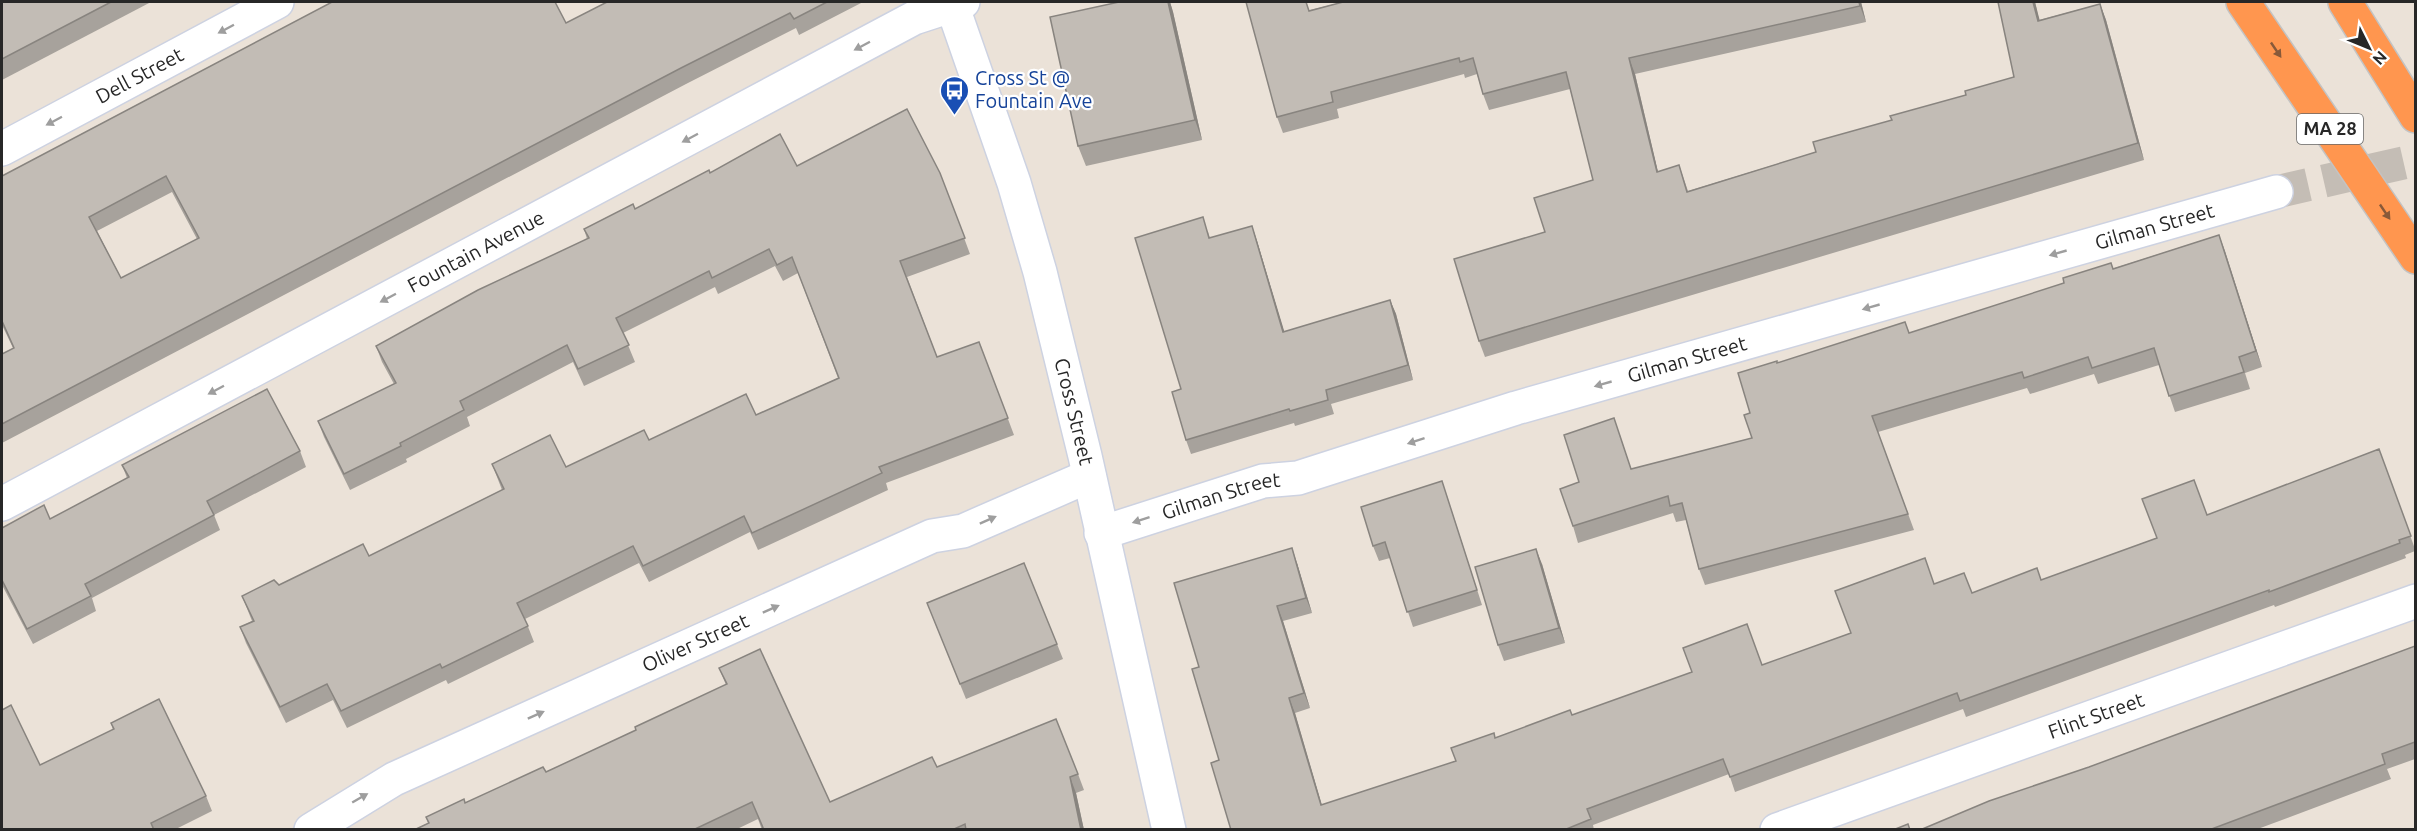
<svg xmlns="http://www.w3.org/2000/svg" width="2417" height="831" viewBox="0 0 2417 831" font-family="Ubuntu,sans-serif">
<rect width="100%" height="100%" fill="#ebe2d8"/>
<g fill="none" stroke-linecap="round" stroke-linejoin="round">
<path stroke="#c4bdb5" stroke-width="33" stroke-dasharray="33 16" stroke-linecap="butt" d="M2276,192L2416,160"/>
<defs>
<g id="street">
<path id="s1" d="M2,149L277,2"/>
<path id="s2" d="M2,504L914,18L963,2"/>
<path id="s3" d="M1101,533L1263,481L1298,478L1516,408L2276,192"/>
<path id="s4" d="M311,830L394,779L932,536L963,531L1089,476"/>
<path id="s5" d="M1777,830L2416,601"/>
</g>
<g id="secondary">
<path id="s6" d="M951,2L1014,183L1040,272L1085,456L1169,830"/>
</g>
<g id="highway">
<path d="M2243,2L2416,257"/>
<path d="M2345,2L2416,116"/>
</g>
</defs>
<use href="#street" stroke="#cdd2e1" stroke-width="36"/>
<use href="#secondary" stroke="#cdd2e1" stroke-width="36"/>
<use href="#highway" stroke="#c3c3c3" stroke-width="36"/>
<use href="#street" stroke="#fff" stroke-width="33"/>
<use href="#secondary" stroke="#fff" stroke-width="33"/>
<use href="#highway" stroke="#ff964f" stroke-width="33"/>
</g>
<g fill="#a7a29c" fill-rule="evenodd">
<path d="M2,2H151L2,80Z"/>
<path d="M607,2H863L799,35L796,28L686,84L2,443V354L13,348L2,325V176L566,23ZM172,192L197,239L121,278L97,231Z"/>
<path d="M1119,2H1170L1173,12L1202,140L1086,166L1078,146Z"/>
<path d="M1343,2H1861L1866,22L1635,74L1658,172L1679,165L1688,191L1816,152L1892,120L1966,95L2014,77L1998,2H2035L2039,20L2100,4L2106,20L2144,160L1485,357L1479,341L1545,232L1593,180L1570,89L1489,110L1483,94L1477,74L1465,78L1464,74L1337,109L1339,118L1283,133L1277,117L1310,10Z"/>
<path d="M797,166L940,173L970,254L907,277L937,357L979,342L1014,435L886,483L888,490L758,550L750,532L649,582L639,563L525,619L534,642L448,684L446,680L347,728L333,700L286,723L246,643L240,627L252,621L242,596L279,585L369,556L502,490L492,464L566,467L649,440L756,415L838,378L798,273L783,281L775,266L718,294L715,287L623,333L635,362L584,386L573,362L467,417L470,426L406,459L407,462L350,490L324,437L318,421L394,384L382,362L376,346L587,239L584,229L635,209L710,173Z"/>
<path d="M1252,226L1257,241L1284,332L1390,300L1396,314L1413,380L1331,404L1334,414L1295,426L1294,423L1191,454L1186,440L1181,389L1208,232L1210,238Z"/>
<path d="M2219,235L2262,367L2245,373L2250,389L2175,412L2159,365L2098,384L2094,374L2030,394L2027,388L1878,432L1914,530L1705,585L1699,569L1686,520L1676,522L1673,513L1578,543L1573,526L1579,482L1620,435L1631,469L1752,438L1750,413L1777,363L1909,333Z"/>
<path d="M2379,449L2415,549V551L2405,555L2406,558L2275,607L2274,605L1966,717L1963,709L1735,792L1729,774L1593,825L1594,830H1231L1219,760L1199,667L1297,563L1312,613L1283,621L1310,708L1295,713L1322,805L1456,761L1495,738L1572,715L1762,665L1851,633L1934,584L1972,593L2041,580L2157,538L2207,515Z"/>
<path d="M300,451L306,467L214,515L220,530L92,598L96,611L33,644L2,585V528L50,519L127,478L122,465Z"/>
<path d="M1447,496L1482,605L1413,627L1390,558L1379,561L1373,546Z"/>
<path d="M1542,564L1565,643L1504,661L1498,645Z"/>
<path d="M927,603L1057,644L1063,659L966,699Z"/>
<path d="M2415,646V759L2387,769L2391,779L2255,830H1920Z"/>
<path d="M719,668L830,802L937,767L1078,774L1084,790L1076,793L1084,830H762L758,819L735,830H414L428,823L426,817L465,803L546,772L636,730L726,685Z"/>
<path d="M111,723L206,796L212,811L174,830H2L40,765L113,730Z"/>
</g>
<g fill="#88847f">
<path d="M1168,2H1170L1173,12L1202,140L1195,120Z"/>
<path d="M1859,2H1861L1866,22L1860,6Z"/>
<path d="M2033,2H2035L2044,37L2038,21Z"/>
<path d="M2100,4L2106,20L2144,160L2138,143Z"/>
<path d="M1629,58L1635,74L1662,189L1657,172Z"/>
<path d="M1252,226L1257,241L1289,347L1283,332Z"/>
<path d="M2219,235L2225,251L2262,367L2256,351Z"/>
<path d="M1390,300L1396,314L1413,380L1408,365Z"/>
<path d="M1292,548L1297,563L1312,613L1306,598Z"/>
<path d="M1536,549L1542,564L1565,643L1559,628Z"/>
<path d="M1277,606L1283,621L1310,708L1304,693Z"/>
<path d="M1289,698L1295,713L1326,820L1321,805Z"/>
<path d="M1070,777L1076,793L1084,830H1081Z"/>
</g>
<g fill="#c2bcb5" stroke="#88847f" stroke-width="1.5" fill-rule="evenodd">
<path d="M2,2H111L2,59Z"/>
<path d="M332,2H555L566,23L607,2H827L794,19L790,13L681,68L2,424V354L14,348L2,321V176ZM166,176L199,238L121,278L89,217Z"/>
<path d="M1119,2H1168L1195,120L1078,146L1050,17Z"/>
<path d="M1246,2H1306L1309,11L1343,2H1859L1860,6L1629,58L1657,172L1679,165L1687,192L1816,152L1813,142L1892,120L1890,116L1966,95L1965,91L2014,77L1998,2H2033L2038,21L2100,4L2138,143L1479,341L1454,259L1545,232L1534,198L1593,180L1566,72L1483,94L1473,58L1460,62L1459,58L1331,92L1333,102L1277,117Z"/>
<path d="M907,109L940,173L965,238L900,261L937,357L979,342L1008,418L879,467L882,473L752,533L744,516L643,566L633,546L517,603L528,626L442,668L440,664L341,711L327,684L280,707L240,627L254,621L242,596L274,580L279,585L363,544L369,556L504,489L492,464L550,435L566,467L644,430L649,440L746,394L756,415L839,378L792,257L777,265L769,249L712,278L709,271L616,318L629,345L578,369L567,345L460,401L464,410L400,443L401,446L344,474L318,421L396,383L376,346L478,290L589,238L584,229L633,204L635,209L709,170L710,173L780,134L797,166Z"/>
<path d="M1203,217L1209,238L1252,226L1283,332L1390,300L1408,365L1326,390L1328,400L1290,411L1289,409L1186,440L1172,392L1181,389L1135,238Z"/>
<path d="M2219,235L2256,351L2239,357L2244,372L2169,396L2154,348L2092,368L2088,357L2024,378L2022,372L1872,416L1908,514L1699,569L1682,503L1670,506L1668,496L1573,526L1560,489L1579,482L1564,435L1614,418L1631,469L1752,438L1744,415L1750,413L1738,373L1777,361V363L1905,322L1909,333L2064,283L2063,278L2111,263L2113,269Z"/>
<path d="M267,389L300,451L207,501L214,515L85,584L91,596L27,629L2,580V528L44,505L50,519L129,477L122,465Z"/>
<path d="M2379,449L2411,536L2399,540L2400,543L2269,592V590L1960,701L1957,693L1730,777L1723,759L1587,809L1591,819L1564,830H1231L1211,763L1219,760L1192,669L1199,667L1174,583L1292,548L1306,598L1277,606L1304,693L1289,698L1321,805L1456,761L1451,748L1494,733L1495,738L1570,710L1572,715L1692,672L1683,648L1747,624L1762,665L1851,633L1835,591L1925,558L1934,584L1964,573L1972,593L2037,568L2041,580L2157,538L2142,499L2194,480L2207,515Z"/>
<path d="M1442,481L1477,590L1407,612L1385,542L1373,546L1361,507Z"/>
<path d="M1536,549L1559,628L1498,645L1475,567Z"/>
<path d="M1024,563L1057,644L960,684L927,603Z"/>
<path d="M2415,646V742L2382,754L2385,764L2209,830H1920L1989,801L2089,767Z"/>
<path d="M760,649L830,802L932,757L937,767L1056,719L1078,774L1070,777L1081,830H966L965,824L952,830H764L752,802L693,830H414L429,823L426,817L464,799L465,803L543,767L546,772L636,730L635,727L727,684L719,668Z"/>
<path d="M159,699L206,796L151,823L154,830H2V710L11,705L40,765L114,729L111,723Z"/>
<path d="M1908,824L1910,830H1893Z"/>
</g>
<defs><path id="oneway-solid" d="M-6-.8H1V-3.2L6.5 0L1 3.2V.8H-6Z" transform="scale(1.5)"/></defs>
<g fill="#9e9e9e">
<use href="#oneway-solid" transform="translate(226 29) rotate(152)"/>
<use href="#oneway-solid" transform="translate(862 46) rotate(152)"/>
<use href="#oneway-solid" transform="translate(54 121) rotate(152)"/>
<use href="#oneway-solid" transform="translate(690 138) rotate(152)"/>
<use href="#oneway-solid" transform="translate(2058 253) rotate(164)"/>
<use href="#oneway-solid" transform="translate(388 298) rotate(152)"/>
<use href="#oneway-solid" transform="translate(1871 307) rotate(164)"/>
<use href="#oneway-solid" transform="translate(1603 384) rotate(164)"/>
<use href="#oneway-solid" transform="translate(216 390) rotate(152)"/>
<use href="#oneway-solid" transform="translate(1416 441) rotate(162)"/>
<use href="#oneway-solid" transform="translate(988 520) rotate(-24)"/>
<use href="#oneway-solid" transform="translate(1141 520) rotate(162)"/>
<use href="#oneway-solid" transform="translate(771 609) rotate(-24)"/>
<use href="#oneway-solid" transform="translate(536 715) rotate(-24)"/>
<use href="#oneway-solid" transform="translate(360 798) rotate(-30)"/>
</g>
<g fill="#885939">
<use href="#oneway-solid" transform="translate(2276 50) rotate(56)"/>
<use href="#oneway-solid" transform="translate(2385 212) rotate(56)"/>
</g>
<defs>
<symbol id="bus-pin" viewBox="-11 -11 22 30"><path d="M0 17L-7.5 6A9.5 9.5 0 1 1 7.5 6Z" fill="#1a4fb4" stroke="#fff"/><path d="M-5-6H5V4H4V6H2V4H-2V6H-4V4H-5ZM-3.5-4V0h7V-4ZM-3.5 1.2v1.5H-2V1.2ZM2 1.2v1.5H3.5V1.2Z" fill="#fff"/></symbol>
</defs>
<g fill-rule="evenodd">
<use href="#bus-pin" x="938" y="74" width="33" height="45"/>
</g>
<g text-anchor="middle" stroke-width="4.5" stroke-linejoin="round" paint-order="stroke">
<rect fill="#fff" stroke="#686868" stroke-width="1.5" x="2297" y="114" width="66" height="30" rx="4.5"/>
<g font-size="18" font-weight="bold" fill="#272727">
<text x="2330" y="135">MA 28</text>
</g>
<g font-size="20" fill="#272727" stroke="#fff">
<text dy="7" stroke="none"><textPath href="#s1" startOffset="156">Dell Street</textPath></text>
<text dy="7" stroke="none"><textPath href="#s3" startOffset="1098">Gilman Street</textPath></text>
<text dy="7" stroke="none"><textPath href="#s2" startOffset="537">Fountain Avenue</textPath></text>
<text dy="7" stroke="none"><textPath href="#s3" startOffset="612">Gilman Street</textPath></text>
<text dy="7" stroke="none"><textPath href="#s6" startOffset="428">Cross Street</textPath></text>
<text dy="7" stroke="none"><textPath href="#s3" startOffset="126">Gilman Street</textPath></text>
<text dy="7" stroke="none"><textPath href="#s4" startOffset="428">Oliver Street</textPath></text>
<text dy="7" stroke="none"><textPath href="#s5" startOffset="339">Flint Street</textPath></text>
</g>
<g font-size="20" fill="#164399" stroke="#fff" text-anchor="start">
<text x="975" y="85">Cross St @<tspan x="975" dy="23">Fountain Ave</tspan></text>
</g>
</g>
<rect width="2417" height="831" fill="none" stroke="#272727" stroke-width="6"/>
<g transform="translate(2369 48) rotate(133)" stroke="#ffffff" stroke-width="4.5" paint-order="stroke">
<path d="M0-4.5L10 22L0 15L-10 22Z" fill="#272727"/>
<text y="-9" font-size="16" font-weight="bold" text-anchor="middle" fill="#272727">N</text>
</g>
</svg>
